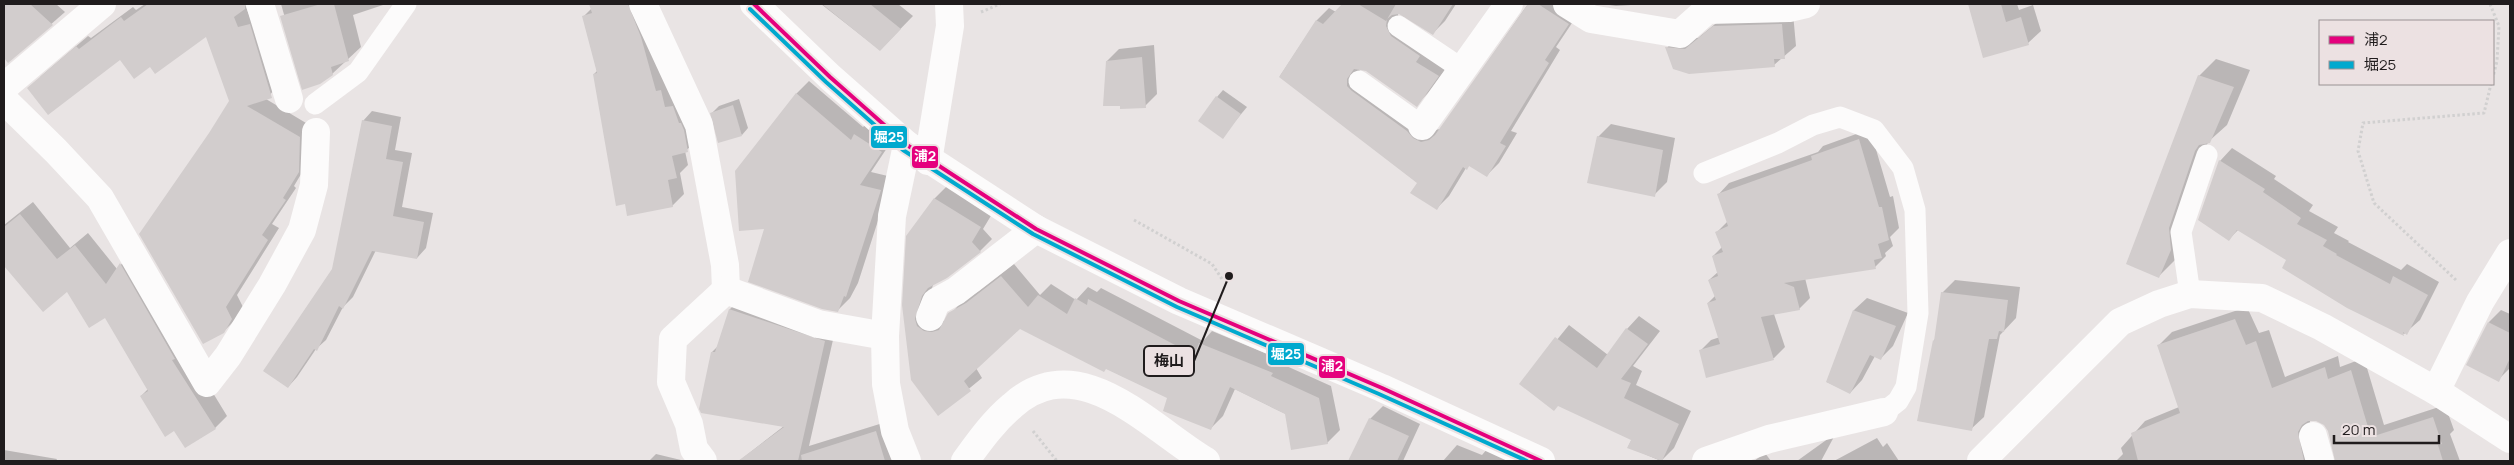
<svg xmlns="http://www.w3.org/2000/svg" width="2514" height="465" viewBox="0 0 2514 465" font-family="Manrope,'Noto Sans JP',sans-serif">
<rect width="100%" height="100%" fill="#e9e4e4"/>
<g fill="#0003">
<path d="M4,4H56L65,12L9,61L4,56Z"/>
<path d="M145,4H245L276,88L266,99L311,126L310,159L294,186L296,188L272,224L279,228L237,295L243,307L235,320L223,332L230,101L206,35L150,65L121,58L40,77L88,36L91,38L133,7L136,10Z"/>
<path d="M281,4H386L353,15L361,47L332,74L305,88Z"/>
<path d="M590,4H644L700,139L685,151L688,165L680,173L684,194L672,206L594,74L597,71L584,16L592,8Z"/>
<path d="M821,4H898L913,16L880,50Z"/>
<path d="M1343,4H1456L1445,21L1433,33L1405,14H1398L1399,20L1450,63L1428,93L1416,105L1366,69H1359L1364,79L1434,130L1441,129L1528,4H1571L1580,11L1556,47L1560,50L1511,131L1517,133L1499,163L1487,175L1470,165L1466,168L1449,196L1437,208L1418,183L1280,76L1317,20L1329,8L1336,12Z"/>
<path d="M1602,4H1646L1616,6Z"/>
<path d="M1973,4H2017L2019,10L2033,5L2041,31L2028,43L1970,7Z"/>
<path d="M1793,13L1796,46L1774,65L1667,48L1678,36L1698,38L1726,15Z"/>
<path d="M1154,45L1157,94L1145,106L1107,61L1119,49Z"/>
<path d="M2216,59L2250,70L2227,125L2208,142L2185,211L2175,260L2159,276L2199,76Z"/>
<path d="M809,81L863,127L868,122L893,139L871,172L892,177L858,283L850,298L838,310L766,227L736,172L797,93Z"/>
<path d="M1223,90L1247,107L1222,137L1217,97Z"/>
<path d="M739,99L748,128L742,135L712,113L719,106Z"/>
<path d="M372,111L401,117L395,150L412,153L402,207L433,213L426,248L417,258L376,250L353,297L343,307L326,340L316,349L297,377L288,387L333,270L363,121Z"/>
<path d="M1611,124L1675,138L1667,182L1654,195L1598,137Z"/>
<path d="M1870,129L1890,197L1893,196L1899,228L1890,237L1893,246L1885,253L1886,256L1875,267L1805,278L1810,298L1799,309L1774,314L1785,347L1774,358L1707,377L1700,351L1711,340L1720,337L1708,303L1716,295L1709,280L1718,272L1713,256L1722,247L1716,233L1728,221L1718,195L1729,183L1818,152L1823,146Z"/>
<path d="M2232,148L2276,176L2274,179L2313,205L2309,211L2338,227L2334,233L2349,241L2348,242L2401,270L2407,264L2439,282L2420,320L2404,334L2347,307L2288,260L2239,229L2229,239L2220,161Z"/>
<path d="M947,186L992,214L983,229L992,239L980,251L933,285L926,306L936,320L945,321L962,301L979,291L1014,264L1040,295L1051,284L1076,300L1088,287L1097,292L1101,288L1203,341L1212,331L1284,361L1282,364L1331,386L1340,430L1327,443L1286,414L1235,389L1223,416L1211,428L1169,398L1020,328L976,368L982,378L938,414L904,305L908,237L935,198Z"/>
<path d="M33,202L70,248L88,233L117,269L133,252L185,347L227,416L215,428L175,429L141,396L148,389L105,316L68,290L43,310L4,262V225Z"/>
<path d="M1955,280L2020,287L2016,318L2000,335L1984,417L1971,429L1918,420L1934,340L1936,338L1942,293Z"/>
<path d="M1867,298L1908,313L1893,346L1881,358L1875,356L1862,380L1850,393L1827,382L1854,310Z"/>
<path d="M740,299L835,331L809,446L886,422L898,461H739L784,426L712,352L718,346L730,309Z"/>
<path d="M2247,307L2259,333L2269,330L2285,377L2338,356L2340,367L2364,358L2384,425L2445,405L2454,430L2450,434L2460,461H2336L2329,431L2325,424L2318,420H2310V426L2325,461H2116L2123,454L2121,448L2145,421L2179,407L2159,345L2172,332Z"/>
<path d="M2501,310L2510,314V368L2498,380L2489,322Z"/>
<path d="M1639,316L1660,331L1633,366L1642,371L1636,385L1691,411L1674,448L1661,461L1628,447L1632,439L1521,384L1569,325L1608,355L1627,329Z"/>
<path d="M1383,406L1420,424L1403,461H1357L1351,458L1370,419Z"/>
<path d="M1836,433L1821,461H1797Z"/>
<path d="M1877,438L1883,447L1887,443L1899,461H1834Z"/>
<path d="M1457,445L1482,455L1488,448L1511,461H1443Z"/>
<path d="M4,450L57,459L56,461H4Z"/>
<path d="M1765,453L1771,461H1754Z"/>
<path d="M656,454L681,460V461H649Z"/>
</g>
<g fill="#d2cdcd">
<path d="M4,4H30L53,25L8,63L4,58Z"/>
<path d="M148,4H245V9L234,17L238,27L250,24L272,98L247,106L300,137L299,172L283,198L286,200L262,235L268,240L226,307L232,319L224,333L203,344L139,234L209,133L229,101L206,37L155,74L150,67L134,79L120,60L48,115L27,88L76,46L79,49L121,17L124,21Z"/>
<path d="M321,4H334L349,61L331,67L333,75L320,84L302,90L280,16Z"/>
<path d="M589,4H628L641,37L656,91L661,90L665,107L673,106L679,123H681L684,130L688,152L672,156L677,178L668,180L673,207L627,216L625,204L616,206L593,74L597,73L582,16L592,13Z"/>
<path d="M822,4H870L901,29L880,51Z"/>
<path d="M1342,4H1358L1386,21L1396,4H1453L1433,35L1399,14L1392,15L1387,19L1386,26L1391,36L1420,56L1416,62L1439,76L1417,107L1366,71L1354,69L1347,79V86L1352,91L1407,131L1413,138L1421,142L1429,140L1435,135L1528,4H1538L1569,24L1545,60L1549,63L1500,143L1506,146L1487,177L1469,166L1467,170L1463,167L1437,210L1410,193L1417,183L1279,77L1316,20L1323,24Z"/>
<path d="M1968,4H2001L2006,22L2021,17L2029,45L1983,58Z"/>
<path d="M1782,24L1785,59H1774L1775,67L1689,74L1673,69L1665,47L1685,49L1713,26Z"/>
<path d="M1142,57L1146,108L1120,109V106H1103L1106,61Z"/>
<path d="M2198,75L2234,87L2210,143L2199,145L2195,151L2169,228L2171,250L2159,278L2126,264Z"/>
<path d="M796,93L851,140L854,134L882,152L860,185L881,190L846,297L844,296L838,312L822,309L748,282L764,229L739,231L735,171Z"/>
<path d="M1216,96L1241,114L1223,139L1198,121Z"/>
<path d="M733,105L742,136L718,143L710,113Z"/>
<path d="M362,120L392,126L386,159L403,162L393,216L424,222L417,259L372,251L343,309L339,306L317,351L314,349L288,388L263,371L332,269Z"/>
<path d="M1597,136L1663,150L1655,197L1587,183Z"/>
<path d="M1859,139L1879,207H1882L1889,240L1878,244L1882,258L1874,260L1876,269L1784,283L1794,287L1800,310L1761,317L1774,360L1706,378L1699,350L1720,344L1707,303L1716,300L1708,280L1718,276L1712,256L1723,252L1715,232L1728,226L1717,194L1812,160L1811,156Z"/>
<path d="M2219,160L2265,189L2263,192L2301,218L2297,224L2327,240L2323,246L2337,254L2336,255L2390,284L2393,276L2428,295L2407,335L2403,332L2404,336L2347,308L2282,268L2286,260L2237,230L2229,241L2198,220Z"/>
<path d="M934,198L981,227L972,242L981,252L947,278L928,288L922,296L915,319L917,326L924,331L932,332L939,330L948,313L966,303L1001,276L1028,307L1038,295L1067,314L1075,298L1087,305L1088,299L1194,355L1199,343L1273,373L1271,376L1319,398L1328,444L1291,450L1285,414L1230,387L1211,430L1163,411L1167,398L1106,369L1104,372L1020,329L964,381L971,391L938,416L911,380L902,305L906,236Z"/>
<path d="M20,214L57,259L75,245L106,284L120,263L175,359L172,360L216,429L185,448L174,431L165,437L140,396L148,391L105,318L89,328L67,292L43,312L4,266V227Z"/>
<path d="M1941,292L2008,300L2004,332L1999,331L1997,339H1989L1972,431L1917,421L1933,340L1934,341Z"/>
<path d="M729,309L825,341L798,461H738L784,427L701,413L699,409L711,352H715Z"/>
<path d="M1853,310L1896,326L1881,360L1870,355L1850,394L1826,382Z"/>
<path d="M2235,319L2246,345L2256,341L2272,388L2325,367L2328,379L2351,370L2371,437L2433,417L2442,444L2438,445L2443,461H2335L2328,431L2324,425L2316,421H2308L2302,425L2298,432L2304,461H2138L2131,433L2180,413L2157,345Z"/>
<path d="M2488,322L2510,333V358L2499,382L2466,365Z"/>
<path d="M1626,328L1648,344L1621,379L1631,383L1624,398L1679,424L1662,461L1627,448L1631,440L1558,406L1554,411L1519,384L1555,337L1597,368Z"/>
<path d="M1369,418L1409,436L1397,461H1348Z"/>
<path d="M876,431L885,461H802L801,455Z"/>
</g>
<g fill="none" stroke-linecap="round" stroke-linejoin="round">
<g stroke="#d1d0d0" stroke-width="3" stroke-dasharray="2.5 2.5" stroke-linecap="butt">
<path d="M2490,4L2499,26L2497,61L2493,77"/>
<path d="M981,12L1000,4"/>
<path d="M1134,220L1212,264L1222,279"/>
<path d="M2456,280L2374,203L2358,151L2363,123L2484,113L2491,84"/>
<path d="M1033,431L1057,461"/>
</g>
<g stroke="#fcfbfb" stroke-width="21">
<path d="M1398,26L1462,69"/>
<path d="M1359,81L1422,126"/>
<path d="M315,104L358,72L406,4"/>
<path d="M1704,173L1778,143L1813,125L1840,117L1874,130L1903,168L1915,210L1918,313L1906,387L1898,401L1884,412"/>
<path d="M2190,294L2181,232L2207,155"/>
</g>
<g stroke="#fcfbfb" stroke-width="28">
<path d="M260,4L289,99"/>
<path d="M643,4L699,125L725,265L726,290L818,324L885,336"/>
<path d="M1567,4L1591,19L1680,34L1707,10L1789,8L1806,4"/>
<path d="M4,87L102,4"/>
<path d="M4,100L56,151L100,198L207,383L228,356L272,285L302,230L314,185L316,132"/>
<path d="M1422,126L1509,4"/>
<path d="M907,145L892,216L885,336L886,384L895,431L907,461"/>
<path d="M930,317L936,302L956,291L1036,229"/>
<path d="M2436,391L2480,302L2510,253"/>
<path d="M2313,436L2320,461"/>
<path d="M703,461L694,449L689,424L671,382L673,339L726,290"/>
<path d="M965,461C979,442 993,422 1012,406C1078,346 1149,427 1206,461"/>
<path d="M1706,461L1769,439L1884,412"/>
</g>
<g stroke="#fcfbfb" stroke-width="28">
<path d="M928,161L950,26L949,4"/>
<path d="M1981,461L2120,322L2159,304L2190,294L2262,298L2322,327L2436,391L2510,439"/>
</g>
<path stroke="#fcfbfb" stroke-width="28" d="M754,4L830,77L907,145L1036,229L1179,301L1382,388L1541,461"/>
<defs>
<path id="bus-1" d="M754,4L830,77L907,145L1036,229L1179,301L1382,388L1541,461"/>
<path id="bus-2" d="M750,9L826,82L903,150L1033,234L1177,307L1379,394L1527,461"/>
</defs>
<use href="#bus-1" stroke="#ece1e2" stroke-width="8"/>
<use href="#bus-2" stroke="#ece1e2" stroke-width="8"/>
<use href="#bus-1" stroke="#e5007d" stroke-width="4"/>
<use href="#bus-2" stroke="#00a9ce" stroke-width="4"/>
</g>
<path fill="none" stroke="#201c1d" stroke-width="2" d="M1229 276L1194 361"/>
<circle fill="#201c1d" stroke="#ece1e2" stroke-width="2" cx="1229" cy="276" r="5"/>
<rect fill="#ece1e2" stroke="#201c1d" stroke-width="2" x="1144" y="346" width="50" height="30" rx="5"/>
<g font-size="15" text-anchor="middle" font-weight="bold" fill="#201c1d">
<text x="1169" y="366">梅山</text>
</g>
<g stroke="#ece1e2" stroke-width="2">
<rect x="870" y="125" width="38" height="24" rx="5" fill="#00a9ce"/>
<rect x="911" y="145" width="28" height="24" rx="5" fill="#e5007d"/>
<rect x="1267" y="342" width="38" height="24" rx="5" fill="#00a9ce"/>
<rect x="1318" y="355" width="28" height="24" rx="5" fill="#e5007d"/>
</g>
<g font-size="14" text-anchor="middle" font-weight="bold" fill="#fff">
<text x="889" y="142">堀25</text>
<text x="925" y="161">浦2</text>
<text x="1286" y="359">堀25</text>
<text x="1332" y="371">浦2</text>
</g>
<rect width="2514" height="465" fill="none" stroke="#201c1d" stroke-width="10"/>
<rect x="2319" y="20" width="175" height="65" fill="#ece1e2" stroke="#9a9293"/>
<rect x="2329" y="36" width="25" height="8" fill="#e5007d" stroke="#9a9293"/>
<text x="2364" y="45" font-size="15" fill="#201c1d">浦2</text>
<rect x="2329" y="61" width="25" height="8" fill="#00a9ce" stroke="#9a9293"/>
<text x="2364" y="70" font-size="15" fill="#201c1d">堀25</text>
<path d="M2334 435v8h105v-8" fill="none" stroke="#201c1d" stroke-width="2.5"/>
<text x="2342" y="435" font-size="15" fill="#201c1d" stroke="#ece1e2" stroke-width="4" paint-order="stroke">20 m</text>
</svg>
